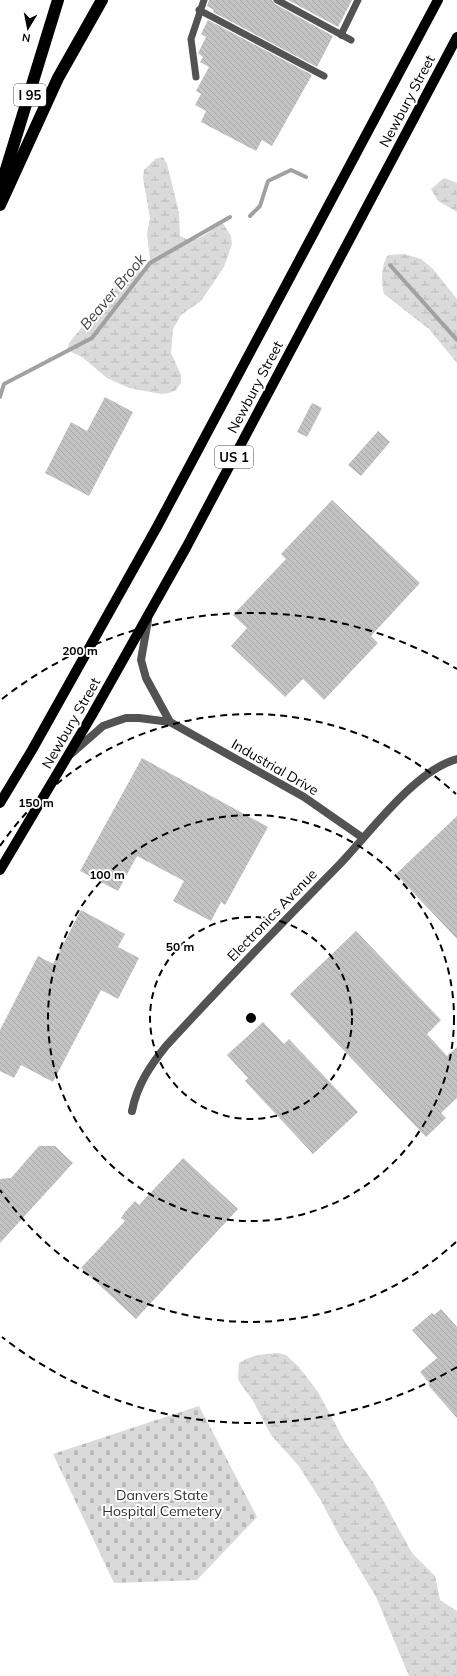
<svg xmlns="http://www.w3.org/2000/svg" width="457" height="1676" viewBox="0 0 457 1676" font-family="Mulish,sans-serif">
<defs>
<pattern id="wetland-marsh" width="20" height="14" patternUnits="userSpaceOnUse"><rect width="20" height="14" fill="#dadada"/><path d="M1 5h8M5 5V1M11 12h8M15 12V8" fill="none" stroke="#b9b9b9"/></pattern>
<pattern id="cemetery-stones" width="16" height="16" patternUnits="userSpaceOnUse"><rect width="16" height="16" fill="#dadada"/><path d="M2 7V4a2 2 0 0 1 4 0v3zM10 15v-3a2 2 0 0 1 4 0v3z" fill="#b9b9b9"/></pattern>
<pattern id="building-back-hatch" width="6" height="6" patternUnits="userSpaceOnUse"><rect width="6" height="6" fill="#c3c3c3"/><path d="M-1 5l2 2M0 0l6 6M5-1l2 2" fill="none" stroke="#a6a6a6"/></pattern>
</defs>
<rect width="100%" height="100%" fill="#fff"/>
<g fill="url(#wetland-marsh)">
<path d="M163,157L167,164L179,212L180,236C197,246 208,232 222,222L231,236L232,244L224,267L201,301L181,315L173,329L171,353L181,375V383L176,390L169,393L161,394L129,388L107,378L82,357L67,350L69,343L120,280C129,273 140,273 149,267L150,259L147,234L150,218L143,178L144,170L155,159Z"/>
<path d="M444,178L457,183V212L438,201L431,189Z"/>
<path d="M404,254L421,259L433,269L457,299V363L429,329L384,294C381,283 381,264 388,255Z"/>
<path d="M278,1353L286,1355L298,1366L318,1392L345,1442L373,1482L412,1553L435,1576L440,1600L457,1611V1676H409L376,1597L339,1535L320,1499L298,1465L271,1435L252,1399L242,1386L238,1379L239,1363C251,1355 264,1354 278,1353Z"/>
</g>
<path fill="url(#cemetery-stones)" d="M199,1406L257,1517L197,1580L114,1583L53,1454Z"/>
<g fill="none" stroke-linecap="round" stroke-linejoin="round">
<g stroke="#a1a1a1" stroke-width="4">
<path d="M250,216L260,206L268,181L291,170L306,177"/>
<path d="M390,265L457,340"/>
<path d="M0,397L4,384L92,338L150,263L230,217"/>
</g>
</g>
<g fill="url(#building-back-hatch)">
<path d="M209,0H272L275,4L333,36L317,67L213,12L214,10L207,6Z"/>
<path d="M288,0H352L338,27Z"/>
<path d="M208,20L312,75L272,146L262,140L256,151L201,122L206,111L195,105L201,94L196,91L209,67L200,62L203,57L198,53L206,37L201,34Z"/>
<path d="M105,397L133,412L89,496L45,473L71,422L87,431Z"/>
<path d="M312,403L322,408L307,437L297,432Z"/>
<path d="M378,431L390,442L361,476L348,465Z"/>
<path d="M332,500L420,583L371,636L378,643L324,700L303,679L285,697L231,646L247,628L233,615L286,559L281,554Z"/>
<path d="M142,758L268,827L225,905L221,902L211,921L173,901L184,881L137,856L118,891L80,871Z"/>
<path d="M457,816V939L396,874Z"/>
<path d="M81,910L125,934L118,947L139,958L118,999L101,990L53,1082L21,1065L14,1078L0,1071V1030L38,956L53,964Z"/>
<path d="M356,931L441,1020L427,1034L447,1056L457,1047V1098L441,1113L446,1118L426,1137L290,994Z"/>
<path d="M263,1022L284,1044L289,1039L358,1112L313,1154L245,1081L248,1078L227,1055Z"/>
<path d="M39,1146H55L73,1163L0,1243V1179L11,1178Z"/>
<path d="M183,1158L238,1209L136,1319L81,1268L125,1221L121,1218L125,1212L135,1201L139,1205Z"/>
<path d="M441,1309L457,1327V1418L428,1385L430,1384L420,1372L437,1358L412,1330L432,1313L434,1315Z"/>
</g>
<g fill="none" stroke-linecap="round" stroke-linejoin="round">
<g stroke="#535353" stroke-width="7">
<path d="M277,0L351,40"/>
<path d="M199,10L324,76"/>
<path d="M341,35L358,0"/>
<path d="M196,77L191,39L204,0"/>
</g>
<g stroke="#535353" stroke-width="8">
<path d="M148,620L141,660L146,678L170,722"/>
<path d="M71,754L103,726L117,721L126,718H139L170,722L304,797L363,838"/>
<path d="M132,1111C137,1085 150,1066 166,1046C223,984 280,925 339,865C369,834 415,770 457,759"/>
</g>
<g stroke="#000" stroke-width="10">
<path d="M0,803L32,750L158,525L438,0"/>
<path d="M0,870L92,715L187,546L457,37"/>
</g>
<g stroke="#000" stroke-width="12">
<path d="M0,189L58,0"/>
<path d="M0,205L58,78L102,0"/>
</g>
</g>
<g fill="none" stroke="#000" stroke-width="2" stroke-dasharray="7 5">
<circle cx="251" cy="1018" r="101"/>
<circle cx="251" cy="1018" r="203"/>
<path d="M456 1242A304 304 0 0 1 0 1190M0 846A304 304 0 0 1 456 794"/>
<path d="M457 1367A405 405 0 0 1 2 1337M2 699A405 405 0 0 1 457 669"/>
</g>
<g text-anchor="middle" stroke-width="4" stroke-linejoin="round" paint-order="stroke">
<g fill="#fff" stroke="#4c4c4c" stroke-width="1">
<rect x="14" y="84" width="32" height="22" rx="3"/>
<rect x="215" y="446" width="38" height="22" rx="3"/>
</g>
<g font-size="13" font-weight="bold" fill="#000">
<text x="30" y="100">I 95</text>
<text x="234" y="462">US 1</text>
</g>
<g font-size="14" fill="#000" stroke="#fff">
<text transform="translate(407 101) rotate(-62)" y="5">Newbury Street</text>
<text transform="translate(255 387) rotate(-62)" y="5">Newbury Street</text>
<text transform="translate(71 723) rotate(-60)" y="5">Newbury Street</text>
<text transform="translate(275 767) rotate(30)" y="5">Industrial Drive</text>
<text transform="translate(272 915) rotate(-46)" y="5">Electronics Avenue</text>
</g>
<g font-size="14" fill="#313131" stroke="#fff">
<text x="162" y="1500">Danvers State<tspan x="162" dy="16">Hospital Cemetery</tspan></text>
</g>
<g font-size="15" font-style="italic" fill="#424242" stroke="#fff">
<text transform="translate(113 292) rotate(-50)" y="5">Beaver Brook</text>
</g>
</g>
<circle cx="251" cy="1018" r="6" fill="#000" stroke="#fff" stroke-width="2"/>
<g font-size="12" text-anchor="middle" font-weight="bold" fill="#000" stroke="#fff" stroke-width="4" stroke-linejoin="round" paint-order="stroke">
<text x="80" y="655">200 m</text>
<text x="36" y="807">150 m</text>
<text x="107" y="879">100 m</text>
<text x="180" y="951">50 m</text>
</g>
<g transform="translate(28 28) rotate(190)" stroke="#ffffff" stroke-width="3" paint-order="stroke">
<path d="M0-3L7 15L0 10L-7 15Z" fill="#000000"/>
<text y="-6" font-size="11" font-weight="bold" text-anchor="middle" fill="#000000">N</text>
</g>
</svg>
